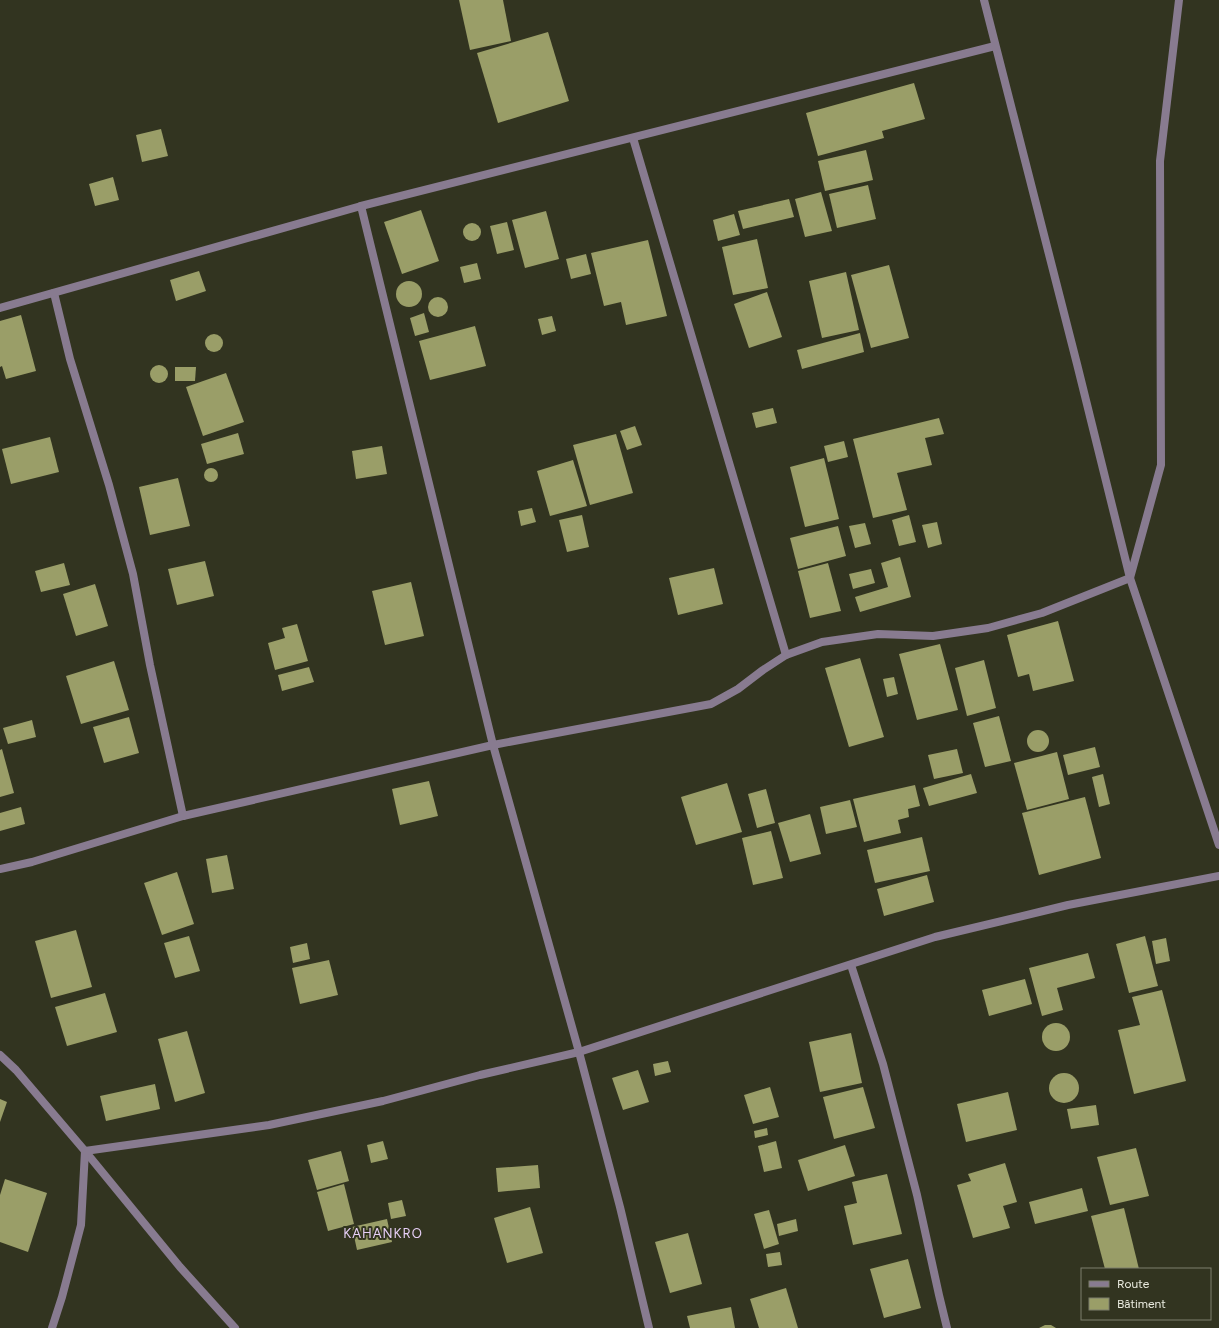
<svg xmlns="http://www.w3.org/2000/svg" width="1219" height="1328" viewBox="0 0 1219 1328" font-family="Figtree,sans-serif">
<rect width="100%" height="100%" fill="#323420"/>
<g fill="#9a9e68">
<path d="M459,0H503L511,41L470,50Z"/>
<path d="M548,32L569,101L498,123L477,53Z"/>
<path d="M914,83L925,119L882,131L884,138L818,156L806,113Z"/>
<path d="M161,129L168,156L142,162L136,135Z"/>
<path d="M866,150L873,180L825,191L818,161Z"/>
<path d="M113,177L119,200L95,206L89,184Z"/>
<path d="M868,185L876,219L837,228L829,194Z"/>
<path d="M821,192L832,231L805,237L795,199Z"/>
<path d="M789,199L794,217L743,229L738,211Z"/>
<path d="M421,210L439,261L402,274L384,222Z"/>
<path d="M546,211L559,259L525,268L512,220Z"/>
<path d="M734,214L740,235L718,241L713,220Z"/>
<path d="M507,222L514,250L497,254L490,226Z"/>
<circle cx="472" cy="232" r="9"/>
<path d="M757,239L768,288L733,295L722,247Z"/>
<path d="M648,240L667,316L626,325L621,302L604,306L591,253Z"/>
<path d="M586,254L591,274L571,279L566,259Z"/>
<path d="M477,263L481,279L464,283L460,267Z"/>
<path d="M889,265L909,338L871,348L851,275Z"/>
<path d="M199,271L206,291L176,301L170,280Z"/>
<path d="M846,272L859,330L822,338L809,281Z"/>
<circle cx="409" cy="294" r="13"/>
<path d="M767,292L782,337L749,348L734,304Z"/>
<circle cx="438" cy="307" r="10"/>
<path d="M424,313L429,332L415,336L410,318Z"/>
<path d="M21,315L36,371L6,379L2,366L0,367V321Z"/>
<path d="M552,316L556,331L542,335L538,319Z"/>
<path d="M475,326L486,366L430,380L419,341Z"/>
<path d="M860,333L864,352L802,369L797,350Z"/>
<circle cx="214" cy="343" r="9"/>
<circle cx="159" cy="374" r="9"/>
<path d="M175,367H196L195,381H175Z"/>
<path d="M226,373L244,422L203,436L186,387Z"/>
<path d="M773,408L777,423L756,428L752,413Z"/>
<path d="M939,418L944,434L925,438L932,465L897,473L907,510L873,518L853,439Z"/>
<path d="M635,426L642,445L627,450L620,431Z"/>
<path d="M238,433L244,454L207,464L201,444Z"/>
<path d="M616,434L633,493L590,505L573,445Z"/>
<path d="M50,437L59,472L11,484L2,449Z"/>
<path d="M844,441L848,457L828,462L824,446Z"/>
<path d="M382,446L387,474L356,479L352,451Z"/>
<path d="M824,458L839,519L805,527L790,467Z"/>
<path d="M573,460L587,506L550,516L537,471Z"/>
<circle cx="211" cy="475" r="7"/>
<path d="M178,478L190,526L150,535L139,487Z"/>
<path d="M532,508L536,522L521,526L518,511Z"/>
<path d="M582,515L589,547L567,552L559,520Z"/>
<path d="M909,515L916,542L899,546L892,520Z"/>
<path d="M937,522L942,544L928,548L922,525Z"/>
<path d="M865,523L871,544L855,548L849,526Z"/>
<path d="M838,526L846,556L798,569L790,538Z"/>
<path d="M900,557L911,597L860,612L855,597L888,587L881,563Z"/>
<path d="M205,561L214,596L177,605L168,569Z"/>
<path d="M64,563L70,585L41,592L35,571Z"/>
<path d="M828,563L841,611L810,618L798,571Z"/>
<path d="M714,568L723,604L678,615L669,578Z"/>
<path d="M871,569L875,583L853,589L849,574Z"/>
<path d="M411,582L424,636L385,645L372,591Z"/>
<path d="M95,584L108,626L76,636L63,594Z"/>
<path d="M1058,621L1074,681L1033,691L1029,674L1018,677L1007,635Z"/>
<path d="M297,624L308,661L275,670L268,643L285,638L282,628Z"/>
<path d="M940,644L958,710L917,720L899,654Z"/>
<path d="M860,658L884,737L849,747L825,668Z"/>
<path d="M984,660L996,708L967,716L955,668Z"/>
<path d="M114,661L129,710L81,724L66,676Z"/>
<path d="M309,667L314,682L282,691L278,675Z"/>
<path d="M894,677L898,694L887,697L883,679Z"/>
<path d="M999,716L1011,761L985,767L973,723Z"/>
<path d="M129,717L139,753L104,763L93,727Z"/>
<path d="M32,720L36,737L8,744L3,728Z"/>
<circle cx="1038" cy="741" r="11"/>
<path d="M1095,747L1100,767L1068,775L1063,755Z"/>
<path d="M2,749L14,793L0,797V750Z"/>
<path d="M957,749L963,773L934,779L928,755Z"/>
<path d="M1057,752L1069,799L1027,810L1014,763Z"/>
<path d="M971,774L977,793L929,806L923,788Z"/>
<path d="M1103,774L1110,804L1099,807L1092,777Z"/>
<path d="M429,781L438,816L400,825L392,789Z"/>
<path d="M727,783L742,832L696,845L681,797Z"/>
<path d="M915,785L920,806L908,809L909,817L898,820L901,833L864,842L853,799Z"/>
<path d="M766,789L775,823L757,828L748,794Z"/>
<path d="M1085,797L1101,858L1039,875L1022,813Z"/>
<path d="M850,800L857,827L826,834L820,807Z"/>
<path d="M21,807L25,824L0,831V813Z"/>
<path d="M810,814L821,854L790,862L778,823Z"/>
<path d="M771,831L783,878L753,885L742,838Z"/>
<path d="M922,837L930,871L875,883L867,850Z"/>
<path d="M227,855L234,889L212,893L206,859Z"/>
<path d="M177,872L194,924L162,935L144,883Z"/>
<path d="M927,875L934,902L884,916L877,889Z"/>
<path d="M76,930L92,987L51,998L35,941Z"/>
<path d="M189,936L200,971L175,978L164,943Z"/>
<path d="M1145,936L1158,986L1129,993L1116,944Z"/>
<path d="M1166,938L1170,961L1156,964L1152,941Z"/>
<path d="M307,943L310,959L293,963L290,947Z"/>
<path d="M1088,953L1095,978L1057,988L1063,1010L1042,1016L1029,968Z"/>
<path d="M329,960L338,995L300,1004L292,968Z"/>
<path d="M1025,979L1032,1004L989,1016L982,990Z"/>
<path d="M1162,990L1186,1081L1134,1094L1118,1030L1140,1025L1132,997Z"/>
<path d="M105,993L117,1032L67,1046L55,1007Z"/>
<circle cx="1056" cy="1037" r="14"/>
<path d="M187,1031L205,1093L175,1102L158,1039Z"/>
<path d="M851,1033L862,1083L820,1092L809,1042Z"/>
<path d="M668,1061L671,1072L655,1076L653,1064Z"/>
<path d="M638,1070L649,1102L623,1110L612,1078Z"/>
<circle cx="1064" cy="1088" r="15"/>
<path d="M155,1084L160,1109L106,1121L100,1096Z"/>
<path d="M770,1087L779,1117L753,1124L744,1095Z"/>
<path d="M863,1087L875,1128L834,1139L823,1097Z"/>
<path d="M1008,1092L1017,1130L966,1142L957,1104Z"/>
<path d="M0,1099L7,1102L0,1122Z"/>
<path d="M1096,1105L1099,1125L1071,1129L1067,1109Z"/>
<path d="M767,1128L768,1135L755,1138L754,1131Z"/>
<path d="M383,1141L388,1159L371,1163L367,1145Z"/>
<path d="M776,1141L782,1168L764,1172L758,1146Z"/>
<path d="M845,1145L855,1176L808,1191L798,1160Z"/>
<path d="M1136,1148L1149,1196L1110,1205L1097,1157Z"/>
<path d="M341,1151L349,1181L317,1190L308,1160Z"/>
<path d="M1005,1163L1017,1202L1003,1206L1010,1228L973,1238L957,1185L971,1181L968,1174Z"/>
<path d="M538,1165L540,1188L498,1192L496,1168Z"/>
<path d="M887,1174L902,1234L853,1245L844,1206L857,1203L852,1182Z"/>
<path d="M5,1179L47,1193L28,1252L0,1242V1195Z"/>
<path d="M344,1184L354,1224L328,1231L317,1192Z"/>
<path d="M1082,1188L1088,1211L1035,1224L1029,1202Z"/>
<path d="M402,1200L406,1216L391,1219L388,1203Z"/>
<path d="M530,1207L543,1253L507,1263L494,1218Z"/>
<path d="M1124,1208L1139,1269H1105L1091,1216Z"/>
<path d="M769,1210L779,1244L764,1249L754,1214Z"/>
<path d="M387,1219L392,1242L357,1250L352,1227Z"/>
<path d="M796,1219L798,1231L779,1236L777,1224Z"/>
<path d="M688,1233L702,1284L670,1293L655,1242Z"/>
<path d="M780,1252L782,1265L768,1267L766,1254Z"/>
<path d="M908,1259L921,1308L884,1318L870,1269Z"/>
<path d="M786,1288L798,1328H759L750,1299Z"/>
<path d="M731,1307L735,1328H690L687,1316Z"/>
<path d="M1045,1325H1051L1056,1328H1039Z"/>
</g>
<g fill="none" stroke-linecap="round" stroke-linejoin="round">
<g stroke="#887b90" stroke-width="8">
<path d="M984,0L1077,364L1130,578L1219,845"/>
<path d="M633,138L786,655"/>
<path d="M361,206L493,745L579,1052L620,1207L649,1328"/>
<path d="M54,293L70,359L109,485L133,574L150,665L183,816"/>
<path d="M0,308L361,206L995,46"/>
<path d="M0,869L32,862L183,816L493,745L711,704L738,689L763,670L786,655L822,642L878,634L933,636L988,628L1042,613L1130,578L1161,465L1160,161L1179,0"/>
<path d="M851,965L883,1064L917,1195L939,1295L947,1328"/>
<path d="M0,1055L16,1070L85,1151L180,1267L235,1328"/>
<path d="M52,1328L62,1297L81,1225L85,1151L269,1125L383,1101L480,1075L579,1052L935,937L1068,905L1219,876"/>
</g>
</g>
<g text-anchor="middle" stroke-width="4" stroke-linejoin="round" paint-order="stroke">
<g font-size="13" letter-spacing="1" fill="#e7cff7" stroke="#323420">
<text x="383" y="1238">KAHANKRO</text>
</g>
</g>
<rect x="1081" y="1268" width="130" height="52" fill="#323420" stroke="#7c7e6d"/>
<rect x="1089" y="1281" width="20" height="6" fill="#887b90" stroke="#7c7e6d"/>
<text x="1117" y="1288" font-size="12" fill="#ebece0">Route</text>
<rect x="1089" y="1298" width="20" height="12" fill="#9a9e68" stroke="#7c7e6d"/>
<text x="1117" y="1308" font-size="12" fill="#ebece0">Bâtiment</text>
</svg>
